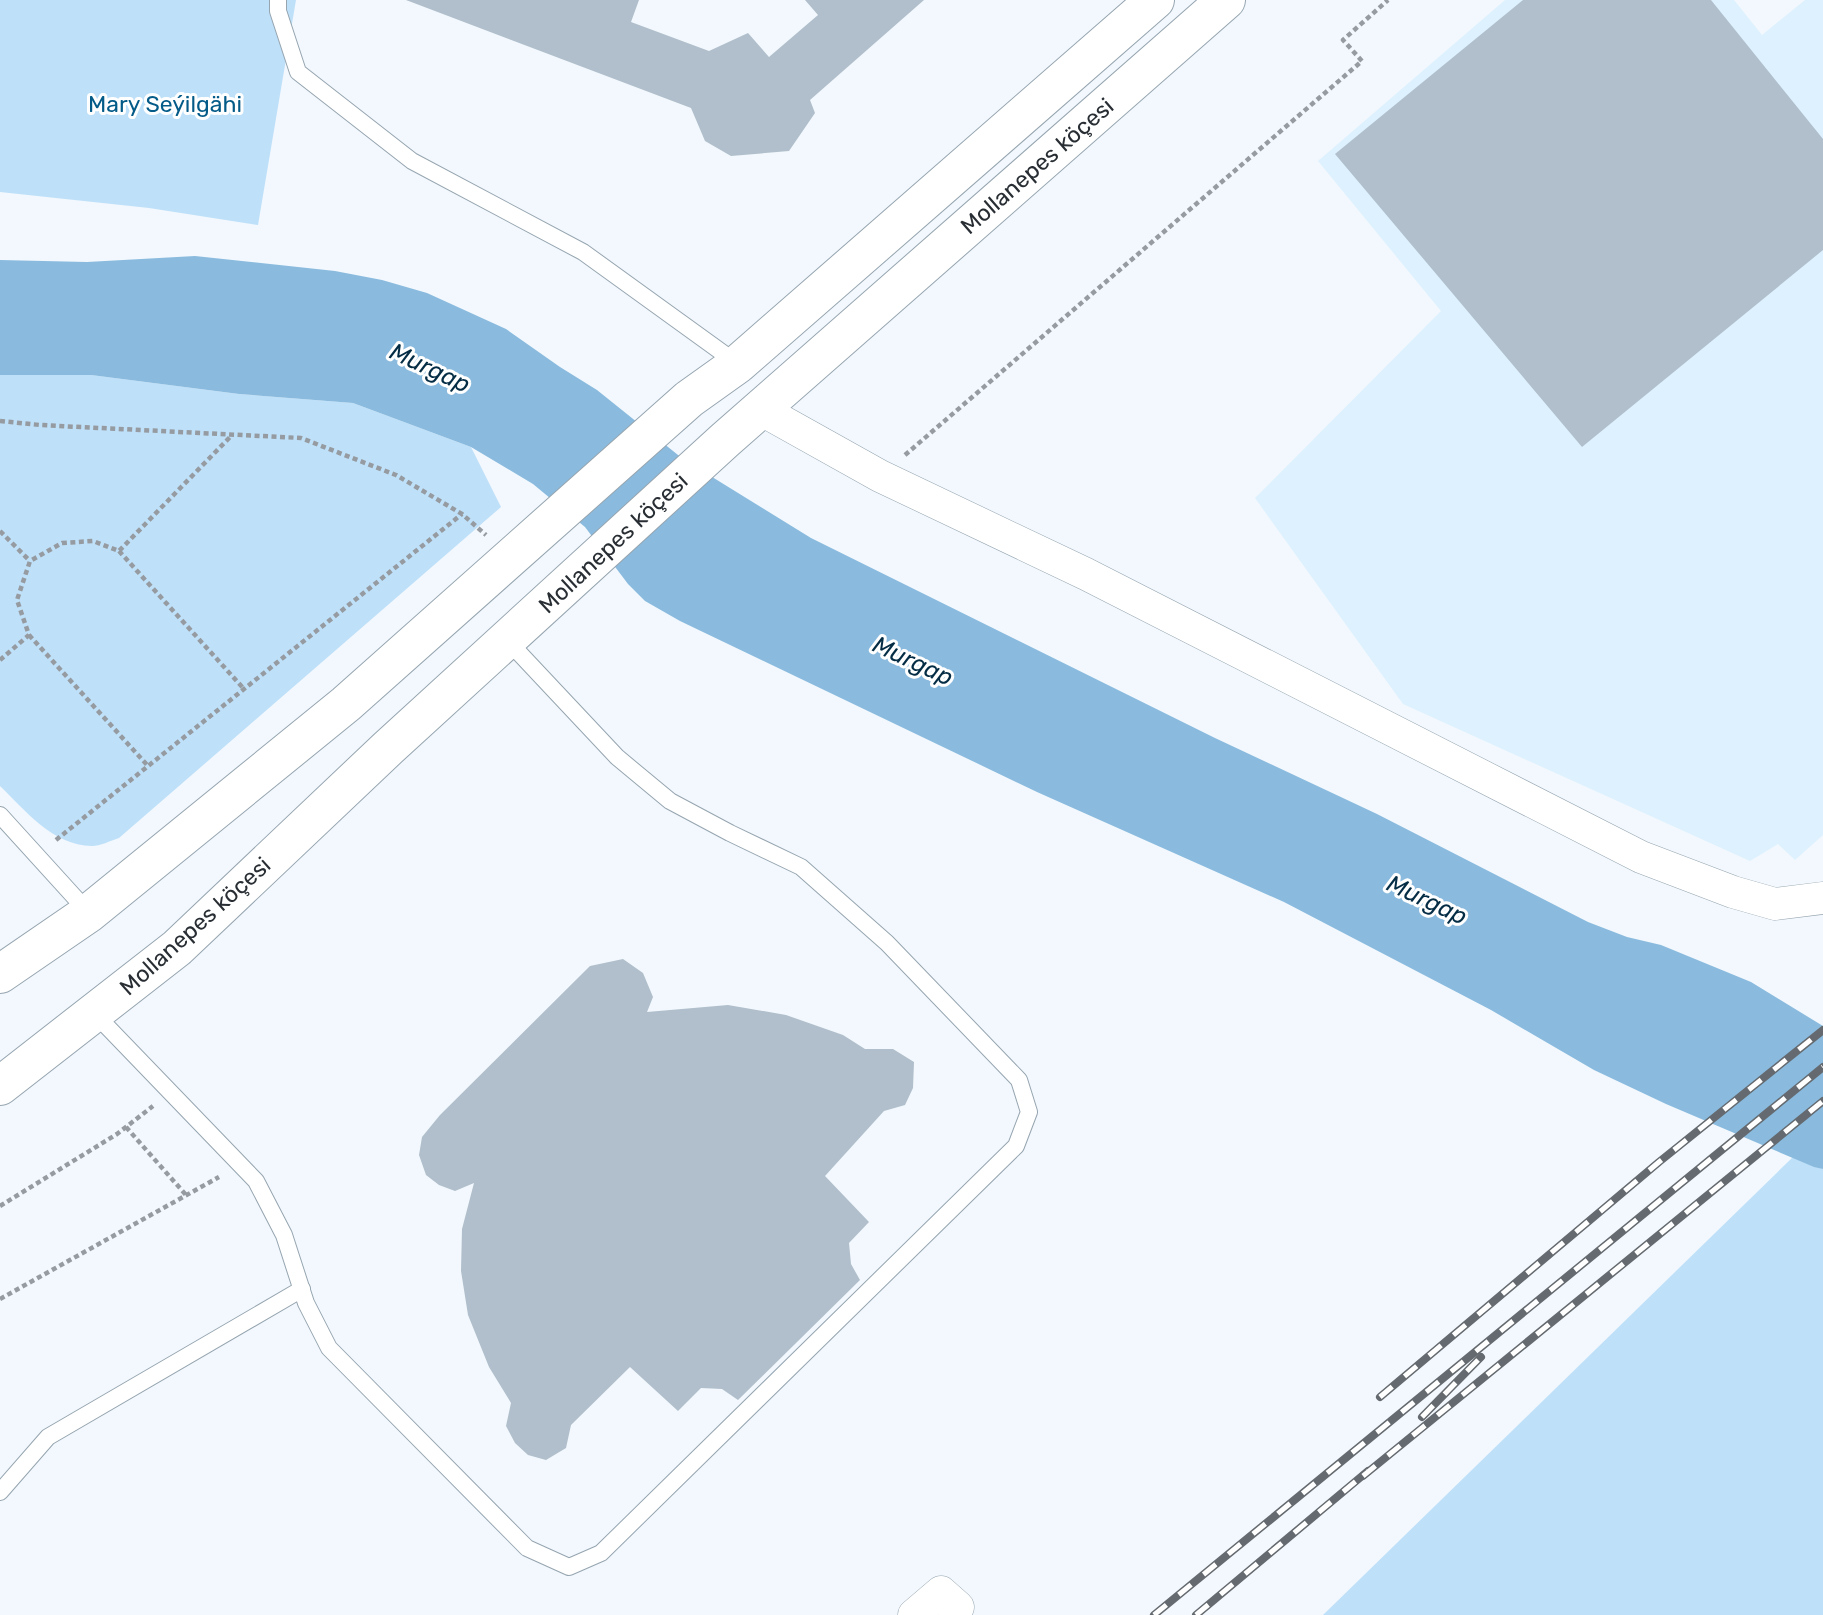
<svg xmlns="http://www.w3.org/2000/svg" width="1823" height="1615" viewBox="0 0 1823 1615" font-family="Rubik,sans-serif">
<rect width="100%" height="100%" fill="#f2f8fd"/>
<path fill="#def1fe" d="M1505,0H1734L1762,35L1805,0H1823V835L1795,860L1778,844L1750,861L1403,704L1255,498L1441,311L1318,161Z"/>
<g fill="#bfe0f9">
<path d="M0,0H296L258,225L149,208L0,192Z"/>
<path d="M0,375H91L239,394L353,403L471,447L501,507L119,838C110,841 100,846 92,846C52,845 26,811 0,786Z"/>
<path d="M1793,1157L1823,1169V1615H1323Z"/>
</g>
<path fill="#8abbde" d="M195,256L335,271L382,280L427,293L506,329L560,367L597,390L683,459L811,538L1215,738L1377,814L1588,922L1627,937L1661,945L1751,982L1823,1026V1169L1814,1167L1666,1104L1594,1070L1491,1010L1284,902L1037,792L680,621L645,601L628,584L585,527L533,484L471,447L353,403L239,394L91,375H0V260L87,262Z"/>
<g fill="#b0bfcb">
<path d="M406,0H639L631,22L709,51L748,33L769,57L818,15L805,0H924L810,100L815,113L789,151L731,156L705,141L691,108Z"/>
<path d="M1523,0H1711L1823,139V250L1582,447L1335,154Z"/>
<path d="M623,959L643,973L653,997L647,1012L728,1005L786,1015L843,1035L865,1049H893L914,1062L913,1088L905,1105L884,1111L825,1176L869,1222L849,1243L851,1264L860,1280L738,1400L722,1389L701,1388L678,1411L630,1367L571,1425L566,1448L546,1460L528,1455L515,1443L506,1426L511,1403L489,1367L468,1315L461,1271L462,1229L474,1183L455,1191L439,1185L426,1175L419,1155L422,1137L440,1115L590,966Z"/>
</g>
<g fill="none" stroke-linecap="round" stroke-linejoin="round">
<defs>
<g id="lane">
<path d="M278,0V11L298,72L412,161L583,252L738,364"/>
<path d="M0,815L89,913"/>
<path d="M94,1013L256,1181L284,1235L306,1303L329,1348L527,1548L569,1567L601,1553L1016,1146L1029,1112L1019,1080L887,943L801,867L730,833L670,801L617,757L508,641"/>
<path d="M0,1492L48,1437L302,1289"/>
</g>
<g id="street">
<path d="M760,409L880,476L1086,574L1641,857L1733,892L1775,904L1823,898"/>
<path d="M914,1615L941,1592L958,1607L955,1615"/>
</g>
<g id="secondary">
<path d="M0,974L89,913L346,704L689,399L738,364L1155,0"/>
<path d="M0,1086L177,948L388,748L725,440L1226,0"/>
</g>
</defs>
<use href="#lane" stroke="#96a5b0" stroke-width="18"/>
<use href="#street" stroke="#96a5b0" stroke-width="33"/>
<use href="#secondary" stroke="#96a5b0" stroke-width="40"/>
<g stroke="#959ba0" stroke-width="4.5" stroke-dasharray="5 3.5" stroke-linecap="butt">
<path d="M0,421L40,425L301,438L396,475L462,514L486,535"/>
<path d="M905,455L1362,61L1343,40L1388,0"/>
<path d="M0,531L30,561"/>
<path d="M119,551L244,689"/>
<path d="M29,635L148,766"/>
<path d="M0,660L29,635L17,600L30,561L62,543L93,541L119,551L231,436"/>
<path d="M56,840L462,514"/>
<path d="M126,1127L186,1195"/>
<path d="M0,1206L117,1134L153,1106"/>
<path d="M0,1299L219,1177"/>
</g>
<use href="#lane" stroke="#fff" stroke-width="16"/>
<use href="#street" stroke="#fff" stroke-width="32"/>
<use href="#secondary" stroke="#fff" stroke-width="38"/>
<defs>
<g id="rail">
<path d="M1380,1397L1659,1162L1823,1030"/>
<path d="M1422,1417L1481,1357"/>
<path d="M1363,1476L1823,1101"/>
<path d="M1154,1615L1823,1067"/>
<path d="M1196,1615L1368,1471"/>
</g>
</defs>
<use href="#rail" stroke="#646a6f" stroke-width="8"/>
<use href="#rail" stroke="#fff" stroke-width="5" stroke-dasharray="16" stroke-linecap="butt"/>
</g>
<g text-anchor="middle" stroke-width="6" stroke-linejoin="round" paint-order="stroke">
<g font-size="23" fill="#045b88" stroke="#fff">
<text x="165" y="112">Mary Seýilgähi</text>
</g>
<g font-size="23" fill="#282e33" stroke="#fff">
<text transform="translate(1037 166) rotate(-41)" y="8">Mollanepes köçesi</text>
<text transform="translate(613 543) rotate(-43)" y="8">Mollanepes köçesi</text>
<text transform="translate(195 926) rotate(-42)" y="8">Mollanepes köçesi</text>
</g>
<g font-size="24" font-style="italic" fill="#042d45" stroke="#fff">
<text transform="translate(430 368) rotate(25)" y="8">Murgap</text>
<text transform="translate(913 661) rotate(25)" y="8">Murgap</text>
<text transform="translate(1427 900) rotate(25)" y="8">Murgap</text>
</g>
</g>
</svg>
